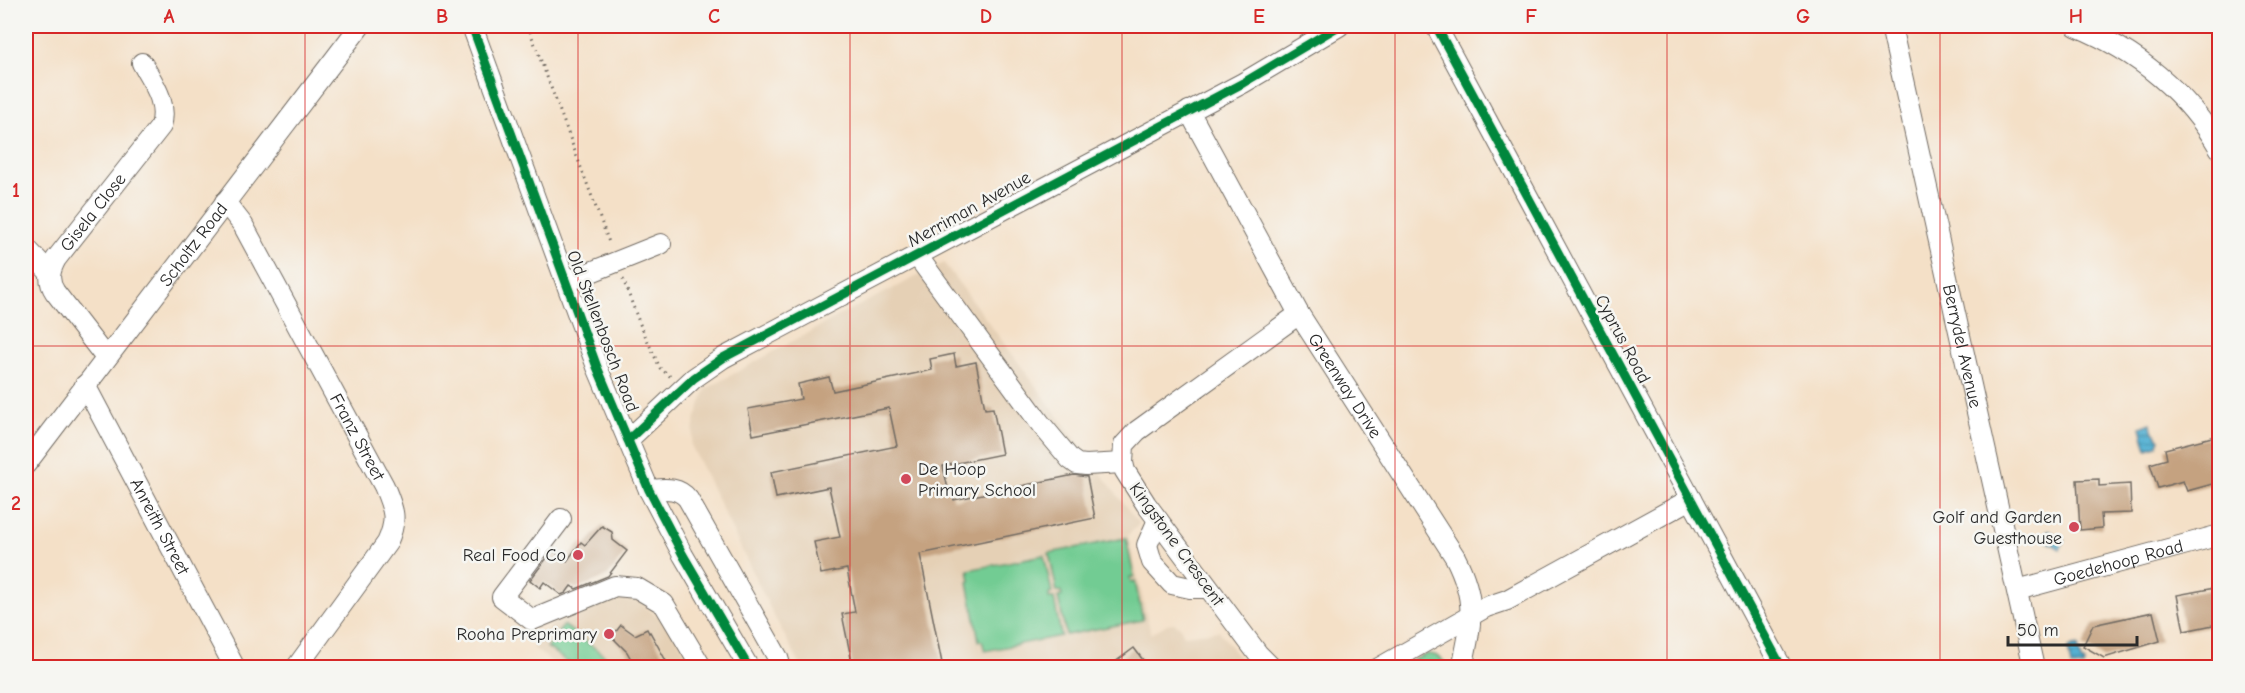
<svg xmlns="http://www.w3.org/2000/svg" width="2245" height="693" viewBox="0 0 2245 693" font-family="'Comic Neue',sans-serif">
<defs>
<pattern id="water-rules" width="6" height="5" patternUnits="userSpaceOnUse" patternTransform="scale(1.5)"><rect width="6" height="5" fill="#56b2d4"/><path d="M0 2.5h6" fill="none" stroke="#4791ac"/></pattern>
</defs>
<rect width="100%" height="100%" fill="#f6f6f2"/>
<filter id="ink" filterUnits="userSpaceOnUse"><feTurbulence type="fractalNoise" baseFrequency=".0167" numOctaves="2"/><feDisplacementMap in="SourceGraphic" scale="12" xChannelSelector="R" yChannelSelector="G"/><feConvolveMatrix kernelMatrix="1 2 1 2 8 2 1 2 1" color-interpolation-filters="sRGB"/></filter>
<filter id="wash" filterUnits="userSpaceOnUse"><feTurbulence type="fractalNoise" baseFrequency=".008" numOctaves="4" result="noise"/><feDisplacementMap in="SourceGraphic" scale="24" xChannelSelector="R" yChannelSelector="G"/><feGaussianBlur stdDeviation="1.35" result="paint"/><feColorMatrix in="noise" values="0 0 0 0 0 0 0 0 0 0 0 0 0 0 0 0 0 1.4 0 .05"/><feComposite in="paint" operator="in"/></filter>
<g filter="url(#wash)">
<rect width="100%" height="100%" fill="#f4e0c7"/>
<g fill="#e5d0b5">
<path d="M944,263L1139,524L1128,535L1151,634L1167,624L1174,623L1180,627L1184,635L1219,631L1246,667H804L801,666L774,616L691,445L695,420L706,389L846,312Z"/>
<path d="M612,590L632,595L655,615L663,614L694,667H623L620,662L616,667H559L533,648L555,620Z"/>
</g>
<g fill="#72cc93" stroke="#4e7c5f" stroke-width="1.5">
<path d="M1126,538L1134,577H1130L1131,582L1135,581L1143,620L1066,635L1058,597L1062,596L1061,591L1057,592L1049,553Z"/>
<path d="M1044,555L1052,593L1049,594V598H1054L1061,636L985,651L982,641H979L968,582L970,581L968,570Z"/>
<path d="M564,625L609,659L603,667H574L547,647Z"/>
<path d="M1427,654C1436,654 1444,658 1446,667L1395,668Z"/>
</g>
<g fill="url(#water-rules)" stroke="#406e80" stroke-width="1.5">
<path d="M2151,423L2152,430L2160,439L2157,446L2147,449L2141,427Z"/>
<path d="M2048,530L2065,540L2060,549L2042,538Z"/>
<path d="M2078,646L2081,661L2085,663L2083,667H2071L2068,648Z"/>
</g>
<g id="blocks">
<g fill="#c5a280">
<path d="M954,354L956,366L976,362L985,409L993,408L1002,454L943,466L949,494H952L954,500L1074,475L1087,477L1095,518L920,554L943,668H853L842,614L855,612L847,569L821,574L814,542L840,537L829,487L776,498L771,472L897,446L889,408L753,435L748,409L801,399L798,384L829,377L833,391L932,370L930,359Z"/>
<path d="M2220,435V482L2187,491L2183,481L2158,488L2150,464L2167,459L2165,449Z"/>
<path d="M2099,479V486L2130,484L2131,513L2101,514L2102,528L2080,530L2077,480Z"/>
<path d="M602,526L612,532L613,540L627,551L608,576L576,589L571,586L566,593L561,595L544,582L540,588L530,580L553,550L567,561L581,542L585,545Z"/>
<path d="M2220,587V612L2216,613L2218,624L2184,631L2177,595Z"/>
<path d="M2153,612L2160,641L2104,658L2083,646L2093,625Z"/>
<path d="M621,625L635,635L647,629L649,633L650,632L670,668H636L627,652L612,637Z"/>
<path d="M1134,648L1149,668H1107Z"/>
</g>
</g>
</g>
<g filter="url(#ink)">
<use href="#blocks" fill-opacity="0" stroke="#716a62" stroke-width="1.5"/>
<g fill="none" stroke-linecap="round" stroke-linejoin="round">
<defs>
<g id="minor">
<path d="M472,26L597,367L649,490L683,555L749,668"/>
<path d="M1436,26L1782,668"/>
<path id="s1" d="M1891,26L2034,668"/>
<path d="M2076,26C2136,51 2187,92 2220,149"/>
<path id="s2" d="M1189,111L1299,314L1455,557C1477,600 1472,622 1462,668"/>
<path id="s3" d="M225,202L243,225L384,486C394,510 398,519 387,543L296,668"/>
<path d="M26,248L50,273"/>
<path d="M918,257L1040,423L1070,459L1077,464L1086,465L1123,463"/>
<path d="M566,282L661,244"/>
<path id="s4" d="M106,358L55,292C47,280 50,270 56,259L161,126C168,102 153,83 142,63"/>
<path id="s5" d="M85,385L235,668"/>
<path d="M628,440L694,378L723,358L1243,83L1339,26"/>
<path id="s6" d="M26,464L360,26"/>
<path d="M649,490C664,489 678,486 688,499L778,658L781,668"/>
<path d="M561,519L502,597L532,620L615,586L637,588L664,604L702,668"/>
<path d="M1158,520L1147,545L1152,562L1172,584L1190,588H1208"/>
<path id="s7" d="M2017,590L2220,535"/>
<path d="M1272,668L1258,654L1146,504L1125,471L1123,463L1124,445L1137,431L1299,314"/>
<path d="M1379,668L1486,607L1507,600L1691,499"/>
</g>
</defs>
<use href="#minor" stroke="#716a62" stroke-width="22"/>
<g stroke="#716a62" stroke-width="3" stroke-dasharray="1.5 4.5" stroke-linecap="butt">
<path d="M528,26L610,245"/>
<path d="M623,279L639,322L660,368L671,377"/>
</g>
<use href="#minor" stroke="#fff" stroke-width="20"/>
<defs>
<g id="cycleway">
<path d="M472,26L597,367L649,490L683,555L749,668"/>
<path d="M1436,26L1782,668"/>
<path d="M628,440L694,378L723,358L1243,83L1339,26"/>
</g>
</defs>
<use href="#cycleway" stroke="#f6f6f2" stroke-width="13"/>
<use href="#cycleway" stroke="#00873e" stroke-width="9"/>
</g>
</g>
<path fill="none" stroke="#d62828" stroke-width="1.5" stroke-opacity="0.55" d="M305,26V668M578,26V668M850,26V668M1122,26V668M1395,26V668M1667,26V668M1940,26V668M26,346H2220"/>
<g fill="#d1495b" stroke="#f6f6f2" stroke-width="2">
<circle cx="906" cy="479" r="6"/>
<circle cx="2074" cy="527" r="6"/>
<circle cx="578" cy="555" r="6"/>
<circle cx="609" cy="634" r="6"/>
</g>
<g text-anchor="middle" stroke-width="5" stroke-linejoin="round" paint-order="stroke">
<g font-size="18" fill="#2b2b2b" stroke="#f6f6f2">
<text transform="translate(969 209) rotate(-29)" y="6">Merriman Avenue</text>
<text dy="6" stroke="none"><textPath href="#s4" startOffset="178">Gisela Close</textPath></text>
<text dy="6" stroke="none"><textPath href="#s6" startOffset="276">Scholtz Road</textPath></text>
<text transform="translate(603 331) rotate(69)" y="6">Old Stellenbosch Road</text>
<text transform="translate(1623 339) rotate(62)" y="6">Cyprus Road</text>
<text dy="6" stroke="none"><textPath href="#s1" startOffset="328">Berrydel Avenue</textPath></text>
<text dy="6" stroke="none"><textPath href="#s2" startOffset="316">Greenway Drive</textPath></text>
<text dy="6" stroke="none"><textPath href="#s3" startOffset="270">Franz Street</textPath></text>
<text dy="6" stroke="none"><textPath href="#s5" startOffset="160">Anreith Street</textPath></text>
<text transform="translate(1177 544) rotate(54)" y="6">Kingstone Crescent</text>
<text dy="6" stroke="none"><textPath href="#s7" startOffset="105">Goedehoop Road</textPath></text>
</g>
<g font-size="18" fill="#2b2b2b" stroke="#f6f6f2" text-anchor="end">
<text x="918" y="475" text-anchor="start">De Hoop<tspan x="918" dy="21">Primary School</tspan></text>
<text x="2062" y="523">Golf and Garden<tspan x="2062" dy="21">Guesthouse</tspan></text>
<text x="566" y="561">Real Food Co</text>
<text x="597" y="640">Rooha Preprimary</text>
</g>
</g>
<rect width="2245" height="693" fill="none" stroke="#f6f6f2" stroke-width="66"/>
<path d="M2008 636v9h129v-9" fill="none" stroke="#2b2b2b" stroke-width="3"/>
<text x="2017" y="636" font-size="18" fill="#2b2b2b" stroke="#f6f6f2" stroke-width="4.5" paint-order="stroke">50 m</text>
<rect x="33" y="33" width="2179" height="627" fill="none" stroke="#d62828" stroke-width="2"/>
<g font-size="20" text-anchor="middle" font-weight="bold" fill="#d62828">
<text x="169" y="23">A</text>
<text x="442" y="23">B</text>
<text x="714" y="23">C</text>
<text x="986" y="23">D</text>
<text x="1259" y="23">E</text>
<text x="1531" y="23">F</text>
<text x="1803" y="23">G</text>
<text x="2076" y="23">H</text>
<text x="16" y="197">1</text>
<text x="16" y="510">2</text>
</g>
</svg>
